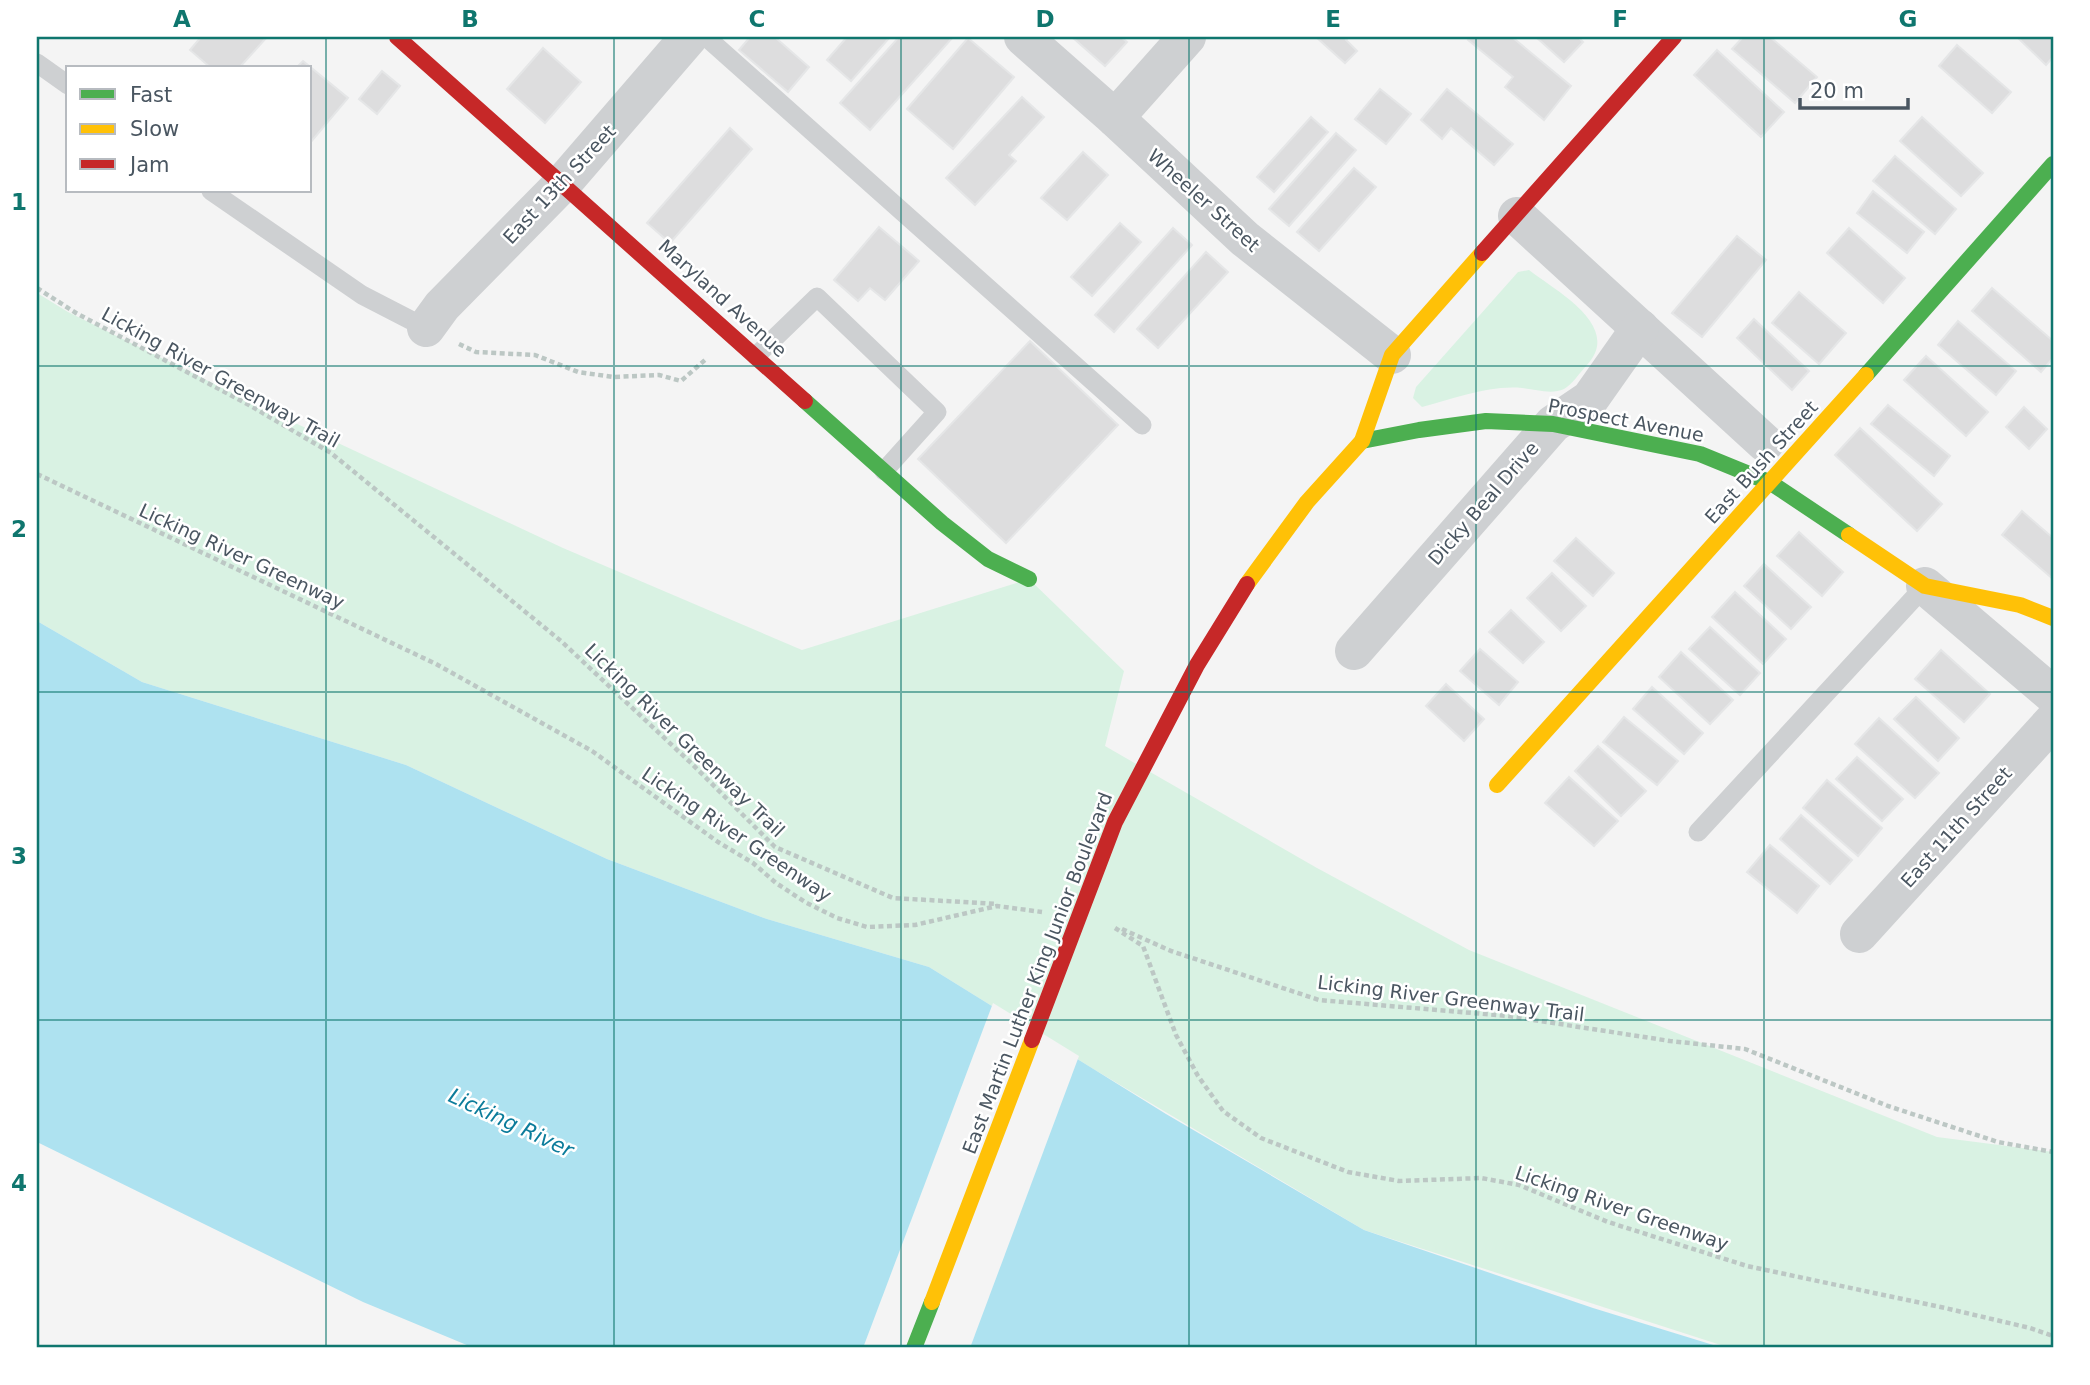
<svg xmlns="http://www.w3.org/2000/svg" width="2090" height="1385" viewBox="0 0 2090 1385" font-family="'DejaVu Sans',sans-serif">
<rect width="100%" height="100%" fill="#f4f4f4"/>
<g fill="#d9f2e3">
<path d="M1529,270C1556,291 1623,326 1587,365C1580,372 1572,385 1564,389C1551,395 1535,389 1522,388C1488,385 1454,399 1422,407L1413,398L1416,387L1518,272Z"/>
<path d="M37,293L68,312L263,408L563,548L802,650L1029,579L1124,671L1105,746L1317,868L1469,950L1937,1137L2053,1152V1348H1730L1364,1230L1095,1070L929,967L767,919L607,859L406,765L142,682L37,621Z"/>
</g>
<path fill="#aee2f0" d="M37,621L142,682L406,765L607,859L767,919L929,967L1166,1114L1364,1230L1593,1308L1723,1348H474L363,1302L37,1142Z"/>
<path fill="#f4f4f4" d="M993,1003L1079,1056L970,1348H863Z"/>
<g fill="#ddddde" stroke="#e5e6e7" stroke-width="2">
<path d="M201,37H267L239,68H211L190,50Z"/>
<path d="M750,37H779L777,39L809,67L788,92L739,50Z"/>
<path d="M847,37H890L851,81L827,60Z"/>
<path d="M899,37H953L870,130L840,103Z"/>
<path d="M1072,37H1121L1127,42L1105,66Z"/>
<path d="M1316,37H1349L1346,40L1357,51L1345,63Z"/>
<path d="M1471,37H1512L1571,86L1544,120L1505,87L1513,77L1468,40Z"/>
<path d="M1536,37H1578L1583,42L1564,62Z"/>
<path d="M1743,37H1770L1817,77L1795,103L1732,49Z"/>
<path d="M2017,37H2053V57L2046,65Z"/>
<path d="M968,38L1014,77L953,149L907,109Z"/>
<path d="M1957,45L2011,92L1992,113L1939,66Z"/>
<path d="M543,48L581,82L545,123L507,89Z"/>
<path d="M1717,50L1784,112L1761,137L1694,75Z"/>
<path d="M303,61L348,98L310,143V68H296Z"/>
<path d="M382,71L400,86L377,114L359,99Z"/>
<path d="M1380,89L1411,114L1386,144L1355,119Z"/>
<path d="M1447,89L1513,144L1494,165L1451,128L1442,139L1421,120Z"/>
<path d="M1022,97L1044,117L1009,155L1016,161L975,205L946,178Z"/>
<path d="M1311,117L1328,132L1274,192L1257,177Z"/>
<path d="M1922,117L1983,173L1961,196L1900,141Z"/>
<path d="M730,128L752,149L670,243L647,223Z"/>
<path d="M1336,133L1356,150L1289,226L1269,209Z"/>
<path d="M1083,152L1108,175L1067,220L1041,198Z"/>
<path d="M1895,156L1956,209L1935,234L1873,181Z"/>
<path d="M1354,168L1376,187L1319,251L1297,232Z"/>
<path d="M1873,191L1924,232L1907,253L1857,213Z"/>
<path d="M1120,223L1141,242L1092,296L1071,277Z"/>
<path d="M879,227L919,261L885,300L870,288L858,301L834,280Z"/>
<path d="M1173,228L1192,245L1114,332L1095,315Z"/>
<path d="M1849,228L1905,278L1883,303L1827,253Z"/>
<path d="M1737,236L1766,260L1702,337L1672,313Z"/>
<path d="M1206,252L1228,272L1158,348L1137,329Z"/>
<path d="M1992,288L2053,341V358L2041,372L1972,311Z"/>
<path d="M1799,292L1846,333L1819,364L1772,323Z"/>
<path d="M1754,319L1809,371L1792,390L1737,338Z"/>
<path d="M1958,321L2016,371L1996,395L1938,345Z"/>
<path d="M1030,341L1118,425L1006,543L918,459Z"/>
<path d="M1926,356L1988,412L1966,436L1904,380Z"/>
<path d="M1888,405L1950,456L1934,476L1871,424Z"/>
<path d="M2024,407L2047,429L2029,449L2006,427Z"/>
<path d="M1860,428L1942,504L1917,531L1835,455Z"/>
<path d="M2022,511L2053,538V579L2002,535Z"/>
<path d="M1799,532L1843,572L1822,596L1777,556Z"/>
<path d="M1576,538L1614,573L1593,596L1554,561Z"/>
<path d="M1764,564L1811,607L1791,629L1744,586Z"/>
<path d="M1552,573L1586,606L1561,631L1527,598Z"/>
<path d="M1735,592L1786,639L1763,664L1712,617Z"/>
<path d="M1511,610L1544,642L1523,663L1489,632Z"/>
<path d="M1710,627L1760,673L1740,695L1689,649Z"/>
<path d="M1480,649L1518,682L1499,705L1460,671Z"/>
<path d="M1941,650L1990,694L1964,722L1915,679Z"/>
<path d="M1681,652L1733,700L1710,724L1659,677Z"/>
<path d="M1446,684L1484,719L1464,741L1426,706Z"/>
<path d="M1652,687L1703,733L1684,754L1633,709Z"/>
<path d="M1916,697L1959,738L1938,761L1894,719Z"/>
<path d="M1624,717L1678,761L1657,785L1603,742Z"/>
<path d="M1879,718L1939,773L1915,798L1855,744Z"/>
<path d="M1598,746L1646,791L1621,816L1575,771Z"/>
<path d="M1857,757L1903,799L1882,821L1836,779Z"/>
<path d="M1569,777L1618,821L1594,846L1545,803Z"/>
<path d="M1827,780L1882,828L1858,856L1803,808Z"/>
<path d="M1801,815L1852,860L1830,884L1780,839Z"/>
<path d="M1770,845L1819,886L1797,913L1747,872Z"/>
</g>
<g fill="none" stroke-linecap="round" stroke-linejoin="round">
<g stroke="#bcc7c4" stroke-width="4.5" stroke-dasharray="5 3.5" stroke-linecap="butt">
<path d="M37,288L76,313L249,405L331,453L561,641L691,763L775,847L893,898L997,904"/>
<path d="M459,344L476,352L535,355L578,372L613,377L659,375L681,381L705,360"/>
<path d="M37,474L436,664L592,751L718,842L753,863L776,883L805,902L837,918L867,927L915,925L997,906L1042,912"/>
<path d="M1115,928L1143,946L1176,1035L1198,1076L1223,1111L1261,1138L1348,1172L1399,1181L1481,1178L1519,1185L1608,1222L1747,1266L1945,1308L2030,1328L2053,1336"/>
<path d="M1122,929L1171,951L1319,1000L1508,1016L1670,1041L1745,1049L1888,1106L1998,1142L2053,1152"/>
</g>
<g stroke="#ced0d2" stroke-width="19">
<path d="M706,37L1142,425"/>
<path d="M37,63L68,85"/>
<path d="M211,191L362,295L426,328"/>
<path d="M756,356L817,297L937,412L884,471"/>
<path d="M1698,832L1925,586"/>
</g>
<g stroke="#ced0d2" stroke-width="38">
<path d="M1023,37L1115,118L1245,239L1392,355"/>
<path d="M1115,118L1187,37"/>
<path d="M1517,216L1765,443"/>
<path d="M426,328L442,306L563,183L689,37"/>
<path d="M1925,586L2053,695"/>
<path d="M1354,651L1553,424L1590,399L1640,328"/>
<path d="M1859,934L2053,721"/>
</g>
<g stroke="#4caf50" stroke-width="16">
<path d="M1866,375L2053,164"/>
<path d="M805,401L942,523L988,559L1029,579"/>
<path d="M1362,441L1419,430L1486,421L1553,424L1700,454L1771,483L1849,535"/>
<path d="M914,1348L932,1302"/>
</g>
<g stroke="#ffc107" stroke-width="16">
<path d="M1849,535L1925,586L2020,605L2053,618"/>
<path d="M1247,584L1307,502L1362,441L1392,355L1482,253"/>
<path d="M1497,785L1866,375"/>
</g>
<g stroke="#c62828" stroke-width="16">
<path d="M397,37L805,401"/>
<path d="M1482,253L1674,37"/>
</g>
<path stroke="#ffc107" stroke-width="16" d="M932,1302L1032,1040"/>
<path stroke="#c62828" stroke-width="16" d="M1032,1040L1115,822L1197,665L1247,584"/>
</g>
<path fill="none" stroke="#0f766e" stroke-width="2" stroke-opacity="0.55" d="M326,37V1348M614,37V1348M901,37V1348M1189,37V1348M1476,37V1348M1764,37V1348M37,366H2053M37,692H2053M37,1020H2053"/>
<g text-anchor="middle" stroke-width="5" stroke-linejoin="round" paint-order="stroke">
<g font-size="19" fill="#4a5661" stroke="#fff">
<text transform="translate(559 184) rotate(-47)" y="7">East 13th Street</text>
<text transform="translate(1204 200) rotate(42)" y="7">Wheeler Street</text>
<text transform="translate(723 298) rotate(42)" y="7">Maryland Avenue</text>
<text transform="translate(221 377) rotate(29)" y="7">Licking River Greenway Trail</text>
<text transform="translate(1626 420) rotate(11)" y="7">Prospect Avenue</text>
<text transform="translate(1761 462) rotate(-48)" y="7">East Bush Street</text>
<text transform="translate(1483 503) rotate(-49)" y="7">Dicky Beal Drive</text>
<text transform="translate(242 556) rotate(25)" y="7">Licking River Greenway</text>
<text transform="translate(685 740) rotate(44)" y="7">Licking River Greenway Trail</text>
<text transform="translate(1956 827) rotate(-48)" y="7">East 11th Street</text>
<text transform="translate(737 834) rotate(34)" y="7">Licking River Greenway</text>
<text transform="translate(1037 973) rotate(-69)" y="7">East Martin Luther King Junior Boulevard</text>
<text transform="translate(1451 998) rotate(7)" y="7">Licking River Greenway Trail</text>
<text transform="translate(1622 1208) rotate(19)" y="7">Licking River Greenway</text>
</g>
<g font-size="21" font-style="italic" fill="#0c7c9b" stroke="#fff">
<text transform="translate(511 1123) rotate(25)" y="7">Licking River</text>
</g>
</g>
<rect width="2090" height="1385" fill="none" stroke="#ffffff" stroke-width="77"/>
<rect x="66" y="66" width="245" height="126" fill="#ffffff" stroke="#b7bbc0" stroke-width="2"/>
<rect x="80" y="89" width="35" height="10" fill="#4caf50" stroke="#b7bbc0" stroke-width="2"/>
<text x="130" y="102" font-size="21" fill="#4a5661">Fast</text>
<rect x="80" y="124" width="35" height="10" fill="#ffc107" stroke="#b7bbc0" stroke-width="2"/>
<text x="130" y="136" font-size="21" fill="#4a5661">Slow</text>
<rect x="80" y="159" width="35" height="10" fill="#c62828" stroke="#b7bbc0" stroke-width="2"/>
<text x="130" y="172" font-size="21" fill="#4a5661">Jam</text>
<path d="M1800 98v10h108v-10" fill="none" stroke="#4a5661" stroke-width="3.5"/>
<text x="1810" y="98" font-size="21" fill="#4a5661" stroke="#ffffff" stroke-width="5" paint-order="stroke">20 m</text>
<rect x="38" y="38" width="2014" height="1308" fill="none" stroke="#0f766e" stroke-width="2.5"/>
<g font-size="23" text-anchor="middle" font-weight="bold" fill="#0f766e">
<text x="182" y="27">A</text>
<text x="470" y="27">B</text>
<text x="757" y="27">C</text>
<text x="1045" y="27">D</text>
<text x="1333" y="27">E</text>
<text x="1620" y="27">F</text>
<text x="1908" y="27">G</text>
<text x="19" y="210">1</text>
<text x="19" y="537">2</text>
<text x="19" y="864">3</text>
<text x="19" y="1191">4</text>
</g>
</svg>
